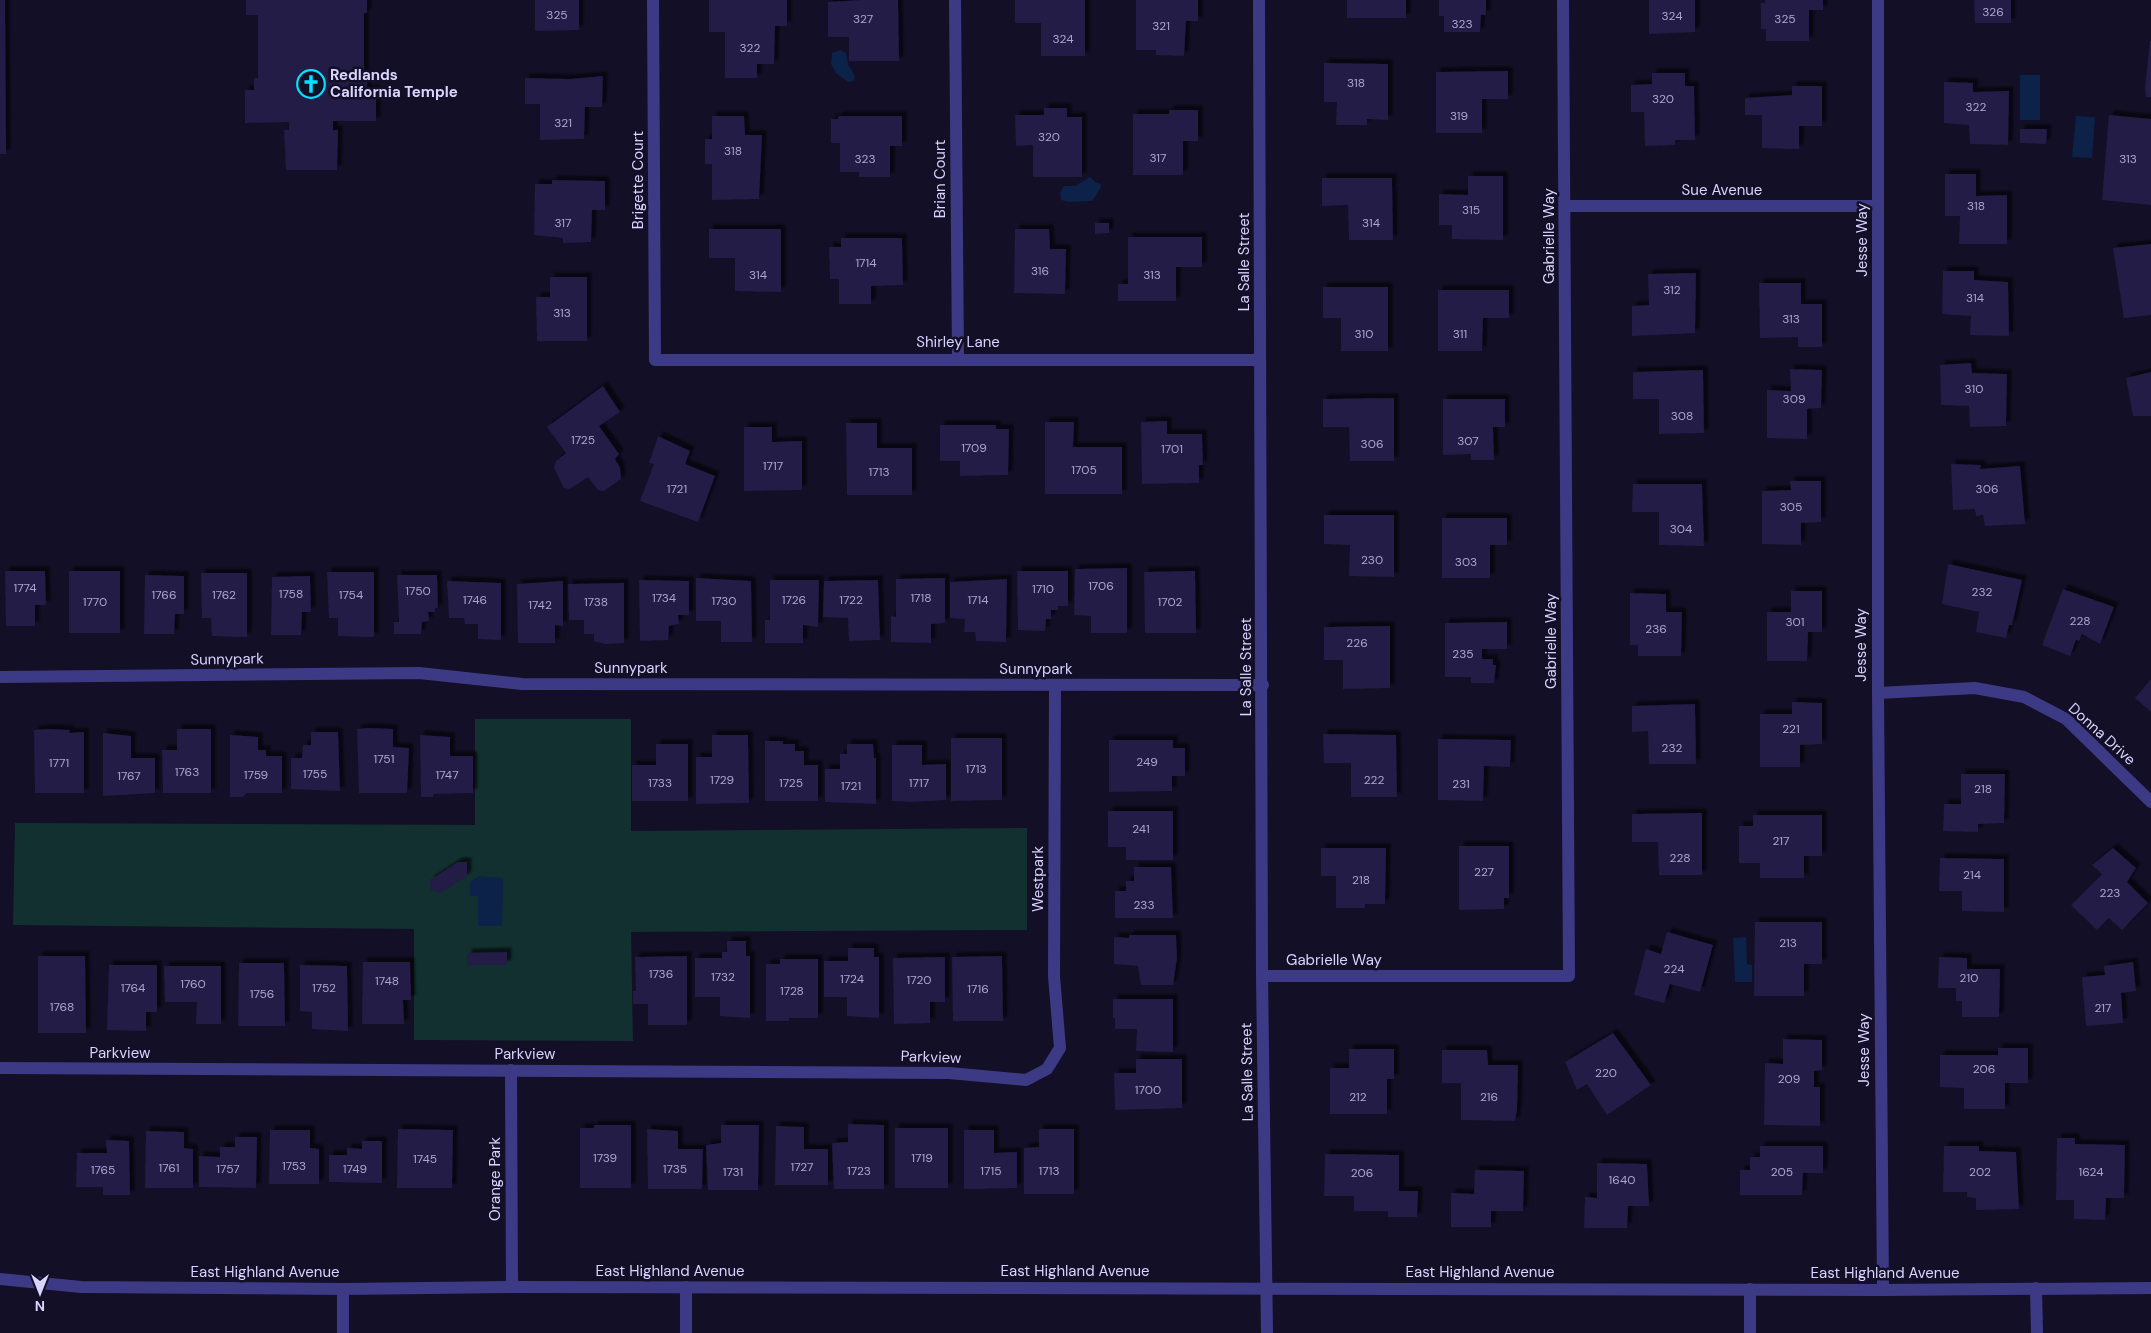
<svg xmlns="http://www.w3.org/2000/svg" width="2151" height="1333" viewBox="0 0 2151 1333" font-family="'DM Sans',sans-serif">
<defs>
<filter id="shadow"><feDropShadow dx="4.5" dy="-4.5" stdDeviation="1" flood-color="#0009"/></filter>
</defs>
<rect width="100%" height="100%" fill="#130f26"/>
<path fill="#12302f" d="M475,719H631V831L1027,828V930L631,932L633,1041L414,1040V929L13,925L15,823L475,825Z"/>
<g fill="#0c2248">
<path d="M841,50L846,53L848,64L855,76L853,81L848,82L836,73L831,64L832,53Z"/>
<rect x="2020" y="75" width="20" height="45"/>
<path d="M2076,116L2095,117L2092,158L2072,157Z"/>
<path d="M1090,177L1095,182L1101,184L1100,189L1092,201L1069,202L1061,200L1060,193L1064,186H1075Z"/>
<path d="M479,876L503,878L502,926H478V896H470V882Z"/>
<path d="M1746,937L1747,964L1752,965V982H1735L1733,938Z"/>
</g>
<g fill="#241b47" filter="url(#shadow)">
<path d="M0,0H5L6,154H0Z"/>
<path d="M246,0H367V13H364V78H367V90H376V121H333V130H338L337,170H286L284,130H289V122L245,123V90H254V78H258V15H246Z"/>
<path d="M535,0H579V30L535,31Z"/>
<path d="M709,0H787V26H775L774,64H757V78H725V32H709Z"/>
<path d="M862,0H898L899,61H849V37H828V2Z"/>
<path d="M1015,0H1085V56H1041V23H1015Z"/>
<path d="M1136,0H1198V21H1186L1184,56L1156,55V50H1136Z"/>
<rect x="1347" y="0" width="59" height="18"/>
<path d="M1439,0H1486V15H1481L1480,32H1444V16H1439Z"/>
<path d="M1649,0H1695V32L1649,34Z"/>
<path d="M1765,0H1823V10H1809V41H1766V29H1761V3H1765Z"/>
<path d="M1974,0H2011V23H1975Z"/>
<path d="M2150,41H2151V97H2146L2145,88Z"/>
<path d="M1324,63L1388,64V120L1367,119V125H1336L1337,102H1324Z"/>
<path d="M1508,71V99H1482V133H1436V72Z"/>
<path d="M1652,73H1685V86H1694L1695,140H1675V145L1645,146L1644,112H1631V85L1652,84Z"/>
<path d="M603,76L602,107H585L584,139L540,140V104H525V78L571,79Z"/>
<path d="M1944,82L1973,83V92L2009,91L2008,145L1970,144L1969,125L1944,123Z"/>
<path d="M1792,86H1822V126H1799V149L1762,148V115H1745V98L1792,95Z"/>
<path d="M1044,108H1067V117H1082V177H1033V145L1016,146L1015,115H1044Z"/>
<path d="M1169,110H1198V141H1183V175H1133V114H1169Z"/>
<path d="M2109,115L2151,119V205L2102,200Z"/>
<path d="M712,116H744L745,135H762L759,199L712,200V164H705V139H712Z"/>
<path d="M838,116H902V146H890V177H859V172H840V143H831V119H838Z"/>
<path d="M2020,129H2047L2046,144L2020,143Z"/>
<path d="M1945,174H1976V196L2007,195V244H1959L1960,216H1945Z"/>
<path d="M1468,176H1503V240L1452,239V225H1439V194L1468,195Z"/>
<path d="M1322,178H1392L1393,240H1349L1348,205L1322,206Z"/>
<path d="M552,180L605,181V210H592L591,242L563,243V238L534,235L535,184H552Z"/>
<path d="M1095,223H1109V233L1095,234Z"/>
<path d="M709,229H781V292L735,291V258H709Z"/>
<path d="M1015,229H1049L1050,249H1066L1065,294L1014,293Z"/>
<path d="M1128,237H1202V267H1176V301H1118V284H1128Z"/>
<path d="M841,238H902L903,285L871,286V304H839V279H830L829,247H841Z"/>
<path d="M2151,244V315L2124,318L2113,248Z"/>
<path d="M1943,271H1974V280L2008,282L2009,336L1970,335L1971,316L1942,314Z"/>
<path d="M1696,273L1695,333L1632,336V306L1649,305L1648,274Z"/>
<path d="M550,277H587V341H537L536,297H550Z"/>
<path d="M1759,283H1801V304H1822V347H1798V337L1760,338Z"/>
<path d="M1323,287H1388V351H1341V318H1323Z"/>
<path d="M1438,290H1509V318H1483L1482,351H1438Z"/>
<path d="M1971,363L1972,373L2007,374L2006,426L1970,427L1969,406L1941,405L1940,365Z"/>
<path d="M1790,369L1822,370L1821,408L1807,409V439L1767,438V390L1791,391Z"/>
<path d="M1703,370L1704,433L1659,434V399H1633V372Z"/>
<path d="M2151,372V416H2133L2126,378Z"/>
<path d="M603,386L620,412L599,426L619,454L615,459L620,468L621,479L604,491L598,490L588,477L570,489L564,488L554,468L556,461L566,453L547,427Z"/>
<path d="M1394,398V461H1350L1349,427H1323V399Z"/>
<path d="M1443,399H1505V427H1493L1494,460H1471V454L1443,455Z"/>
<path d="M1167,421V434H1202L1203,465H1199V483L1142,484L1141,422Z"/>
<path d="M1045,422H1074L1073,447H1122V494H1045Z"/>
<path d="M846,423H877V448H912V495H847Z"/>
<path d="M940,425H996V429H1009L1008,475L960,476V461H940Z"/>
<path d="M744,427H772V442L802,441V490L744,491Z"/>
<path d="M658,436L690,451L685,464L715,476L698,522L640,501L654,464L649,463Z"/>
<path d="M1951,464L1981,465L1980,469L2020,466L2025,524L1985,526L1983,515L1976,516L1975,509L1953,510Z"/>
<path d="M1790,481H1821V522L1801,523V545L1762,544V491L1791,490Z"/>
<path d="M1633,484H1702L1704,546L1659,545V512H1632Z"/>
<path d="M1324,515H1394V577L1349,576L1350,545L1324,544Z"/>
<path d="M1442,518H1507V545H1490V578H1442Z"/>
<path d="M1948,564L2022,580L2012,625H2009L2006,638L1976,632L1979,612L1942,604Z"/>
<path d="M1127,568V633H1091V616L1074,615L1075,569Z"/>
<path d="M5,571H45L46,605H35V626H6Z"/>
<rect x="69" y="571" width="51" height="62"/>
<path d="M1017,571H1068V606H1058V610H1051V619H1046L1045,631L1018,630Z"/>
<path d="M1195,571L1196,633H1145L1144,572Z"/>
<path d="M327,572H374V637L338,636V618H329Z"/>
<path d="M201,573H247V637L212,636L211,618H202Z"/>
<path d="M145,575L184,576V614H175L174,634H144Z"/>
<path d="M397,575H437L438,608H435V612H428L429,621L422,622L421,634H394V622H399Z"/>
<path d="M310,576L311,612H302L301,635H271L272,577Z"/>
<path d="M696,578L751,581L752,642H721V621H696Z"/>
<path d="M945,578V623L931,624V643L891,642V616L896,617V579Z"/>
<path d="M1007,579L1006,642L976,641L975,632H964L965,619L950,618V582Z"/>
<path d="M639,580L689,581V615H678L679,624L669,626L668,640L640,641Z"/>
<path d="M770,580H819L818,627L803,625V643H765V620H770Z"/>
<path d="M878,580L880,640L849,641L848,618L823,617L824,581Z"/>
<path d="M447,581L501,583V640L478,639V624H465L464,618H449Z"/>
<path d="M563,581V626L555,625V643H518L517,584Z"/>
<path d="M624,583V643L605,644L594,641V634H584V620H569L568,584Z"/>
<path d="M2063,589L2114,607L2100,644L2082,634L2079,641L2076,640L2070,656L2042,645Z"/>
<path d="M1791,591H1822V632H1808L1807,661H1767V612H1791Z"/>
<path d="M1630,593L1666,594V612H1682L1681,656H1638V645H1630Z"/>
<path d="M1507,622V649H1482V659H1493V665H1496L1494,683H1471V677H1445V623Z"/>
<path d="M1390,626V688L1343,689V660H1324V627Z"/>
<path d="M2151,679V712L2135,698Z"/>
<path d="M1792,702L1822,703V744L1800,745V767H1760V714H1792Z"/>
<path d="M1695,704L1696,764H1649L1648,731L1632,732V706Z"/>
<path d="M368,728L393,729V747L409,748L407,793H359L357,729Z"/>
<path d="M48,729L70,730L69,733L84,732V793H35L34,730Z"/>
<path d="M177,729H211V793H163L162,750H177Z"/>
<path d="M311,732H338L340,791L291,789V758H302L303,745H311Z"/>
<path d="M103,733L131,736V758H155V793L103,796Z"/>
<path d="M1323,734L1396,735L1397,797H1351V763H1324Z"/>
<path d="M230,735L258,737V750H266V756H282V793H247L243,797H230Z"/>
<path d="M420,735L450,737V756H473V793L434,794L433,797H421Z"/>
<path d="M712,735H748L749,803L696,804V757H712Z"/>
<path d="M951,738H1002V800L951,801Z"/>
<path d="M1438,739L1511,740L1510,767L1484,766L1483,801L1438,800Z"/>
<path d="M1109,740H1173V748H1185V776H1172V791L1109,792Z"/>
<path d="M765,741H783V744H795V751H804V765H818V801H765Z"/>
<path d="M656,744H688V801H632V765H656Z"/>
<path d="M847,744H873L874,758H876V804L825,802V769H840V754H847Z"/>
<path d="M892,745H922V765L946,764V800L911,802L892,801Z"/>
<path d="M1961,774H2005L2004,823L1978,824V832L1943,831L1944,804H1961Z"/>
<path d="M1108,811H1173V860H1126V847H1108Z"/>
<path d="M1702,813V875H1659L1658,842H1632V814Z"/>
<path d="M1753,815H1822V856H1804V878H1760V863H1739V826H1753Z"/>
<path d="M1459,846H1509V898H1504V909L1459,910Z"/>
<path d="M1321,848H1386L1385,904H1365V908H1336V876H1321Z"/>
<path d="M2113,848L2136,868L2127,882L2148,903L2122,930L2109,918L2097,930L2071,905L2102,874L2092,865Z"/>
<path d="M1940,858L2004,859V912L1962,911V891H1939Z"/>
<path d="M458,862H467V876L440,893L430,890V880Z"/>
<path d="M1134,867H1171L1173,918H1115V891H1126V881H1134Z"/>
<path d="M1755,922H1822V964H1804V996H1754Z"/>
<path d="M1667,932L1713,945L1700,992L1670,984L1664,1003L1634,995L1646,949L1661,954Z"/>
<path d="M1129,935H1176L1177,958L1173,985H1141L1138,966L1114,964V937L1129,938Z"/>
<path d="M727,941H746V956H750V1018L720,1016V997H695V958H722V952H727Z"/>
<path d="M848,948H874V957H879V1018L847,1016V997H824V961H848Z"/>
<path d="M507,952V965H467V953Z"/>
<path d="M38,956H85L86,1033H38Z"/>
<path d="M687,956V1025H648V1004H633V991H636L635,957Z"/>
<path d="M1002,956L1003,1021H953L952,957Z"/>
<path d="M945,957V1002H930V1023L894,1024L893,958Z"/>
<path d="M1939,957L1967,958V969H2000L1999,1017H1962V1001H1956V988H1938Z"/>
<path d="M780,959H818V1018H789V1021H766V964H780Z"/>
<path d="M363,962H410L411,1000H403L404,1024H362Z"/>
<path d="M2133,962L2136,991L2121,993L2123,1023L2086,1026L2082,977L2105,975L2104,966Z"/>
<path d="M239,963H284L285,1026H238Z"/>
<path d="M109,965H157V1012H146V1031L107,1030Z"/>
<path d="M300,965L347,966L348,1031L312,1029V1012L300,1011Z"/>
<path d="M164,966H221V1024H196L197,1002H165Z"/>
<path d="M1113,999H1173V1052L1136,1051L1137,1029H1115V1018H1113Z"/>
<path d="M1613,1033L1651,1085L1607,1115L1587,1084L1577,1090L1565,1062Z"/>
<path d="M1783,1039L1822,1040V1070L1814,1071V1087H1820V1126L1764,1125L1765,1063L1783,1064Z"/>
<path d="M1998,1048H2028V1083H2005V1109H1964V1088L1940,1087V1055H1998Z"/>
<path d="M1349,1049H1394V1079H1387V1114H1330V1068H1349Z"/>
<path d="M1442,1050H1487L1488,1065H1518L1517,1110L1515,1121L1461,1120V1083H1442Z"/>
<path d="M1136,1059H1182V1108L1115,1110L1114,1073H1136Z"/>
<path d="M848,1124L884,1125V1189H834L832,1143L848,1142Z"/>
<path d="M594,1125H631V1188H580V1128H594Z"/>
<path d="M721,1125H759L758,1190H708L706,1145L721,1143Z"/>
<path d="M776,1126L804,1127V1149H828V1185H775Z"/>
<rect x="895" y="1128" width="53" height="60"/>
<path d="M398,1129L453,1130L452,1188H397Z"/>
<path d="M647,1129L678,1131V1149H703L702,1189H648Z"/>
<path d="M1039,1129H1074V1194H1024V1148L1039,1147Z"/>
<path d="M270,1130H310V1148L319,1149V1184H269Z"/>
<path d="M964,1130H994V1153L1017,1152V1188L964,1189Z"/>
<path d="M146,1131L184,1132V1148L193,1149V1188H145Z"/>
<path d="M235,1137H257L256,1188L199,1187V1156L220,1157V1147H235Z"/>
<path d="M2057,1138H2075V1144L2125,1145L2124,1198H2106L2105,1220L2074,1219V1200H2056Z"/>
<path d="M106,1140L129,1141L130,1195H103V1187H76L77,1153H107Z"/>
<path d="M362,1141H382V1183L329,1182V1155H347V1148L362,1149Z"/>
<path d="M1760,1146H1823V1173H1803L1802,1195H1740V1170H1750V1157H1760Z"/>
<path d="M1944,1146H1979V1151L2016,1152L2019,1209L1976,1210V1198L1967,1197V1192H1943Z"/>
<path d="M1325,1154L1399,1155V1191H1418L1417,1217H1388V1211H1354V1196H1324Z"/>
<path d="M1597,1163L1647,1164L1649,1206H1628L1627,1228H1584L1585,1197L1597,1198Z"/>
<path d="M1475,1170L1524,1171L1523,1211H1491V1227H1451V1193L1474,1194Z"/>
</g>
<g fill="none" stroke-linecap="round" stroke-linejoin="round">
<g stroke="#3d3a85" stroke-width="12">
<path d="M653,0L655,360H1260"/>
<path d="M955,0L958,358"/>
<path d="M1259,0L1262,976L1267,1333"/>
<path d="M1878,0V693L1883,1290"/>
<path d="M1566,206H1878"/>
<path d="M0,677L419,673L522,684L1263,685"/>
<path d="M1878,693L1975,688L2024,697L2066,719L2151,802"/>
<path d="M1262,976H1569L1563,0"/>
<path d="M0,1068L949,1073L1026,1080L1047,1069L1060,1048L1054,976L1055,685"/>
<path d="M511,1070L512,1287"/>
<path d="M2036,1288L2037,1333"/>
<path d="M1750,1289V1333"/>
<path d="M343,1333V1289"/>
<path d="M686,1333V1287"/>
</g>
<path stroke="#3d3a85" stroke-width="12" d="M0,1279L81,1287L343,1289L512,1287L1883,1290L2151,1288"/>
</g>
<defs>
<symbol id="church-ring" viewBox="-11 -11 22 22"><circle r="9.5" fill="#130f26" stroke="#00e5ff" stroke-width="1.5"/><path d="M-1.2-6h2.4v3.5h3.3v2.4h-3.3V6h-2.4V-.1h-3.3v-2.4h3.3Z" fill="#00e5ff"/></symbol>
</defs>
<g fill-rule="evenodd">
<use href="#church-ring" x="295" y="68" width="32" height="32"/>
</g>
<g text-anchor="middle" stroke-width="5" stroke-linejoin="round" paint-order="stroke">
<g font-size="12" fill="#aca6d1">
<text x="1993" y="16">326</text>
<text x="557" y="19">325</text>
<text x="1672" y="20">324</text>
<text x="863" y="23">327</text>
<text x="1785" y="23">325</text>
<text x="1462" y="28">323</text>
<text x="1161" y="30">321</text>
<text x="1063" y="43">324</text>
<text x="750" y="52">322</text>
<text x="1356" y="87">318</text>
<text x="1663" y="103">320</text>
<text x="1976" y="111">322</text>
<text x="1459" y="120">319</text>
<text x="563" y="127">321</text>
<text x="1049" y="141">320</text>
<text x="733" y="155">318</text>
<text x="1158" y="162">317</text>
<text x="865" y="163">323</text>
<text x="2128" y="163">313</text>
<text x="1976" y="210">318</text>
<text x="1471" y="214">315</text>
<text x="563" y="227">317</text>
<text x="1371" y="227">314</text>
<text x="866" y="267">1714</text>
<text x="1040" y="275">316</text>
<text x="758" y="279">314</text>
<text x="1152" y="279">313</text>
<text x="1672" y="294">312</text>
<text x="1975" y="302">314</text>
<text x="562" y="317">313</text>
<text x="1791" y="323">313</text>
<text x="1364" y="338">310</text>
<text x="1460" y="338">311</text>
<text x="1974" y="393">310</text>
<text x="1794" y="403">309</text>
<text x="1682" y="420">308</text>
<text x="583" y="444">1725</text>
<text x="1468" y="445">307</text>
<text x="1372" y="448">306</text>
<text x="974" y="452">1709</text>
<text x="1172" y="453">1701</text>
<text x="773" y="470">1717</text>
<text x="1084" y="474">1705</text>
<text x="879" y="476">1713</text>
<text x="677" y="493">1721</text>
<text x="1987" y="493">306</text>
<text x="1791" y="511">305</text>
<text x="1681" y="533">304</text>
<text x="1372" y="564">230</text>
<text x="1466" y="566">303</text>
<text x="1101" y="590">1706</text>
<text x="25" y="592">1774</text>
<text x="1043" y="593">1710</text>
<text x="418" y="595">1750</text>
<text x="1982" y="596">232</text>
<text x="291" y="598">1758</text>
<text x="164" y="599">1766</text>
<text x="224" y="599">1762</text>
<text x="351" y="599">1754</text>
<text x="664" y="602">1734</text>
<text x="921" y="602">1718</text>
<text x="475" y="604">1746</text>
<text x="794" y="604">1726</text>
<text x="851" y="604">1722</text>
<text x="978" y="604">1714</text>
<text x="724" y="605">1730</text>
<text x="95" y="606">1770</text>
<text x="596" y="606">1738</text>
<text x="1170" y="606">1702</text>
<text x="540" y="609">1742</text>
<text x="2080" y="625">228</text>
<text x="1795" y="626">301</text>
<text x="1656" y="633">236</text>
<text x="1357" y="647">226</text>
<text x="1463" y="658">235</text>
<text x="1791" y="733">221</text>
<text x="1672" y="752">232</text>
<text x="384" y="763">1751</text>
<text x="1147" y="766">249</text>
<text x="59" y="767">1771</text>
<text x="976" y="773">1713</text>
<text x="187" y="776">1763</text>
<text x="315" y="778">1755</text>
<text x="256" y="779">1759</text>
<text x="447" y="779">1747</text>
<text x="129" y="780">1767</text>
<text x="722" y="784">1729</text>
<text x="1374" y="784">222</text>
<text x="660" y="787">1733</text>
<text x="791" y="787">1725</text>
<text x="919" y="787">1717</text>
<text x="1461" y="788">231</text>
<text x="851" y="790">1721</text>
<text x="1983" y="793">218</text>
<text x="1141" y="833">241</text>
<text x="1781" y="845">217</text>
<text x="1680" y="862">228</text>
<text x="1484" y="876">227</text>
<text x="1972" y="879">214</text>
<text x="1361" y="884">218</text>
<text x="2110" y="897">223</text>
<text x="1144" y="909">233</text>
<text x="1788" y="947">213</text>
<text x="1674" y="973">224</text>
<text x="661" y="978">1736</text>
<text x="723" y="981">1732</text>
<text x="1969" y="982">210</text>
<text x="852" y="983">1724</text>
<text x="919" y="984">1720</text>
<text x="387" y="985">1748</text>
<text x="193" y="988">1760</text>
<text x="133" y="992">1764</text>
<text x="324" y="992">1752</text>
<text x="978" y="993">1716</text>
<text x="792" y="995">1728</text>
<text x="262" y="998">1756</text>
<text x="62" y="1011">1768</text>
<text x="2103" y="1012">217</text>
<text x="1984" y="1073">206</text>
<text x="1606" y="1077">220</text>
<text x="1789" y="1083">209</text>
<text x="1148" y="1094">1700</text>
<text x="1358" y="1101">212</text>
<text x="1489" y="1101">216</text>
<text x="605" y="1162">1739</text>
<text x="922" y="1162">1719</text>
<text x="425" y="1163">1745</text>
<text x="294" y="1170">1753</text>
<text x="802" y="1171">1727</text>
<text x="169" y="1172">1761</text>
<text x="228" y="1173">1757</text>
<text x="355" y="1173">1749</text>
<text x="675" y="1173">1735</text>
<text x="103" y="1174">1765</text>
<text x="859" y="1175">1723</text>
<text x="991" y="1175">1715</text>
<text x="1049" y="1175">1713</text>
<text x="733" y="1176">1731</text>
<text x="1782" y="1176">205</text>
<text x="1980" y="1176">202</text>
<text x="2091" y="1176">1624</text>
<text x="1362" y="1177">206</text>
<text x="1622" y="1184">1640</text>
</g>
<g font-size="15" font-weight="bold" fill="#d9d4ff" stroke="#130f26" text-anchor="start">
<text x="330" y="80">Redlands<tspan x="330" dy="17">California Temple</tspan></text>
</g>
<g font-size="15" fill="#d9d4ff" stroke="#130f26">
<text transform="translate(940 179) rotate(-90)" y="5">Brian Court</text>
<text transform="translate(638 180) rotate(-90)" y="5">Brigette Court</text>
<text x="1722" y="195">Sue Avenue</text>
<text transform="translate(1549 236) rotate(-90)" y="5">Gabrielle Way</text>
<text transform="translate(1862 240) rotate(-90)" y="5">Jesse Way</text>
<text transform="translate(1244 262) rotate(-90)" y="5">La Salle Street</text>
<text x="958" y="347">Shirley Lane</text>
<text transform="translate(1551 641) rotate(-90)" y="5">Gabrielle Way</text>
<text transform="translate(1861 645) rotate(-90)" y="5">Jesse Way</text>
<text transform="translate(227 659) rotate(-1)" y="5">Sunnypark</text>
<text transform="translate(1246 667) rotate(-90)" y="5">La Salle Street</text>
<text x="631" y="673">Sunnypark</text>
<text x="1036" y="674">Sunnypark</text>
<text transform="translate(2102 734) rotate(42)" y="5">Donna Drive</text>
<text transform="translate(1038 879) rotate(-90)" y="5">Westpark</text>
<text x="1334" y="965">Gabrielle Way</text>
<text transform="translate(1864 1050) rotate(-90)" y="5">Jesse Way</text>
<text x="120" y="1058">Parkview</text>
<text x="525" y="1059">Parkview</text>
<text transform="translate(931 1057) rotate(2)" y="5">Parkview</text>
<text transform="translate(1247 1072) rotate(-91)" y="5">La Salle Street</text>
<text transform="translate(495 1179) rotate(-90)" y="5">Orange Park</text>
<text x="670" y="1276">East Highland Avenue</text>
<text x="1075" y="1276">East Highland Avenue</text>
<text x="265" y="1277">East Highland Avenue</text>
<text x="1480" y="1277">East Highland Avenue</text>
<text x="1885" y="1278">East Highland Avenue</text>
</g>
</g>
<g transform="translate(40 1293) rotate(180)" stroke="#130f26" stroke-width="4" paint-order="stroke">
<path d="M0-4L9 19L0 12L-9 19Z" fill="#d9d4ff"/>
<text y="-8" font-size="14" font-weight="bold" text-anchor="middle" fill="#d9d4ff">N</text>
</g>
</svg>
